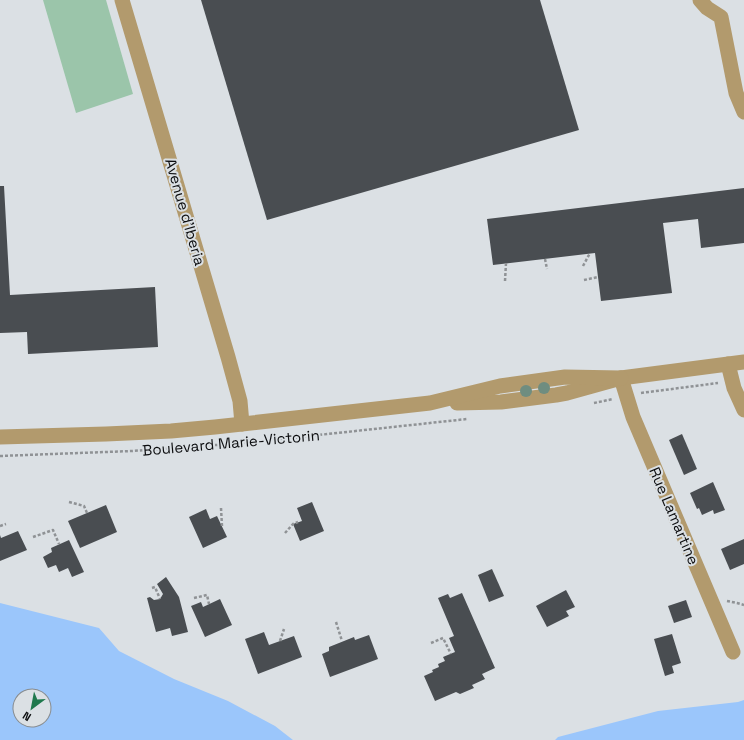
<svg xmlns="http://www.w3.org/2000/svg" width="744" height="740" viewBox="0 0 744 740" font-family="'Space Grotesk',sans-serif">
<rect width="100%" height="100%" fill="#dbe0e4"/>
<path fill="#9bc5aa" d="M43,0H106L133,94L76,113Z"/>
<g fill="#9bc6fb" fill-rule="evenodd">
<path d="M0,603L99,628L119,651L174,679L228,701L275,726L293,740H0ZM20,696H44V720H20Z"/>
<path d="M744,700V740H555L558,737L658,711L738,702Z"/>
</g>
<g fill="#494d51">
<path d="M201,0H540L579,130L267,220Z"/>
<path d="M0,186H4L10,295L155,287L158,347L28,354L27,332L0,333Z"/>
<path d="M744,188V243L701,248L698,219L663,223L672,293L601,301L595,253L493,265L487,219Z"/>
<path d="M682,434L697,469L684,475L669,440Z"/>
<path d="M713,482L725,510L714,514L713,510L702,515L699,508L697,509L690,493Z"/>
<path d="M312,502L324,531L300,541L293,524L302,521L297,508Z"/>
<path d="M106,505L117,532L80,548L68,521Z"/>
<path d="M206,509L210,519L217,516L227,537L203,548L189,517Z"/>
<path d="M18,531L27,550L0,561V535L1,538Z"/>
<path d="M744,539V564L730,570L721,549Z"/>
<path d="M69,540L84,572L72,577L68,568L59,572L56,565L48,568L43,557L52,552L51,548Z"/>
<path d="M492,569L504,596L489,602L478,575Z"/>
<path d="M166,577L179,597L188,632L172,636L170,628L156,632L147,598L150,597L154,600L160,599L163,594L157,584Z"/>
<path d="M566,590L575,607L566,611L569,616L547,627L536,606Z"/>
<path d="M462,593L495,668L482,674L485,679L472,685L474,688L460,694L456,692L435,701L424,676L433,672L432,670L439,667L438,664L445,661L443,657L455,652L449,638L454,636L438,598L448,594L450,598Z"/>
<path d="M220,599L232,625L205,637L191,606L201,602L203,607Z"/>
<path d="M686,600L692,617L674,623L668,606Z"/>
<path d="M264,632L269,645L294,636L302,657L258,674L245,639Z"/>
<path d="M672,634L681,663L672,666L674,673L665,676L654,639Z"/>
<path d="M369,635L378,659L330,677L322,654L329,651V647L354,637L355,640Z"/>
</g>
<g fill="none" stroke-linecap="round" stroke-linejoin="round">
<g stroke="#8f9295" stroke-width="2.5" stroke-dasharray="3 2" stroke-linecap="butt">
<path d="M545,259L547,269"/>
<path d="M583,266L590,253"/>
<path d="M584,280L598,277"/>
<path d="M505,281L506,263"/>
<path d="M641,393L718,383"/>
<path d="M594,403L613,399"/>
<path d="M0,456L132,451L244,443L467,419"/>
<path d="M69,502L84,506L87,513"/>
<path d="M221,508L222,526"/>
<path d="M0,526L6,524"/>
<path d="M285,533L293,524L298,522"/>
<path d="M33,537L53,530L59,544"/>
<path d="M152,588L155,587L160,599"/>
<path d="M194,598L207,595L209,604"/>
<path d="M727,601L737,603L744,605"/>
<path d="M336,622L342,641"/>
<path d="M280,641L284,629"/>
<path d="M431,643L443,638L451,654"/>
</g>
<g stroke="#b29a6d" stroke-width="15">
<path d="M122,0L228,357L240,401L242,424"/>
<path d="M700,0L707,8L721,17L736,93L744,112"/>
<path d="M728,364L734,388L744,410"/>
<path d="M621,378L633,417L733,652"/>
<path d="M457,403L501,402L556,395L567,393L621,378L744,362"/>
<path d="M0,437L106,434L171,431L215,427L430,403L500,386L565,377L621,378"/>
</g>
</g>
<g fill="#6f8d80">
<circle cx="544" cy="388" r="6"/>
<circle cx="526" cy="391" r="6"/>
</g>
<g text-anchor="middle" stroke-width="4" stroke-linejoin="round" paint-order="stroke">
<g font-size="15" fill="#0c0d0f" stroke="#dbe0e4">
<text transform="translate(185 212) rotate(74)" y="5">Avenue d'Iberia</text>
<text transform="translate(231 443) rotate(-5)" y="5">Boulevard Marie-Victorin</text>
<text transform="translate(674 516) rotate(67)" y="5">Rue Lamartine</text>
</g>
</g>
<g transform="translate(32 708) rotate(212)"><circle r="19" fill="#dbe0e4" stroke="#888c8f"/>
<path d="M0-3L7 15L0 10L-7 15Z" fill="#1f784d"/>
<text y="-6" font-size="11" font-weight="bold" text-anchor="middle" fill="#0c0d0f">N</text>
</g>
</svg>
